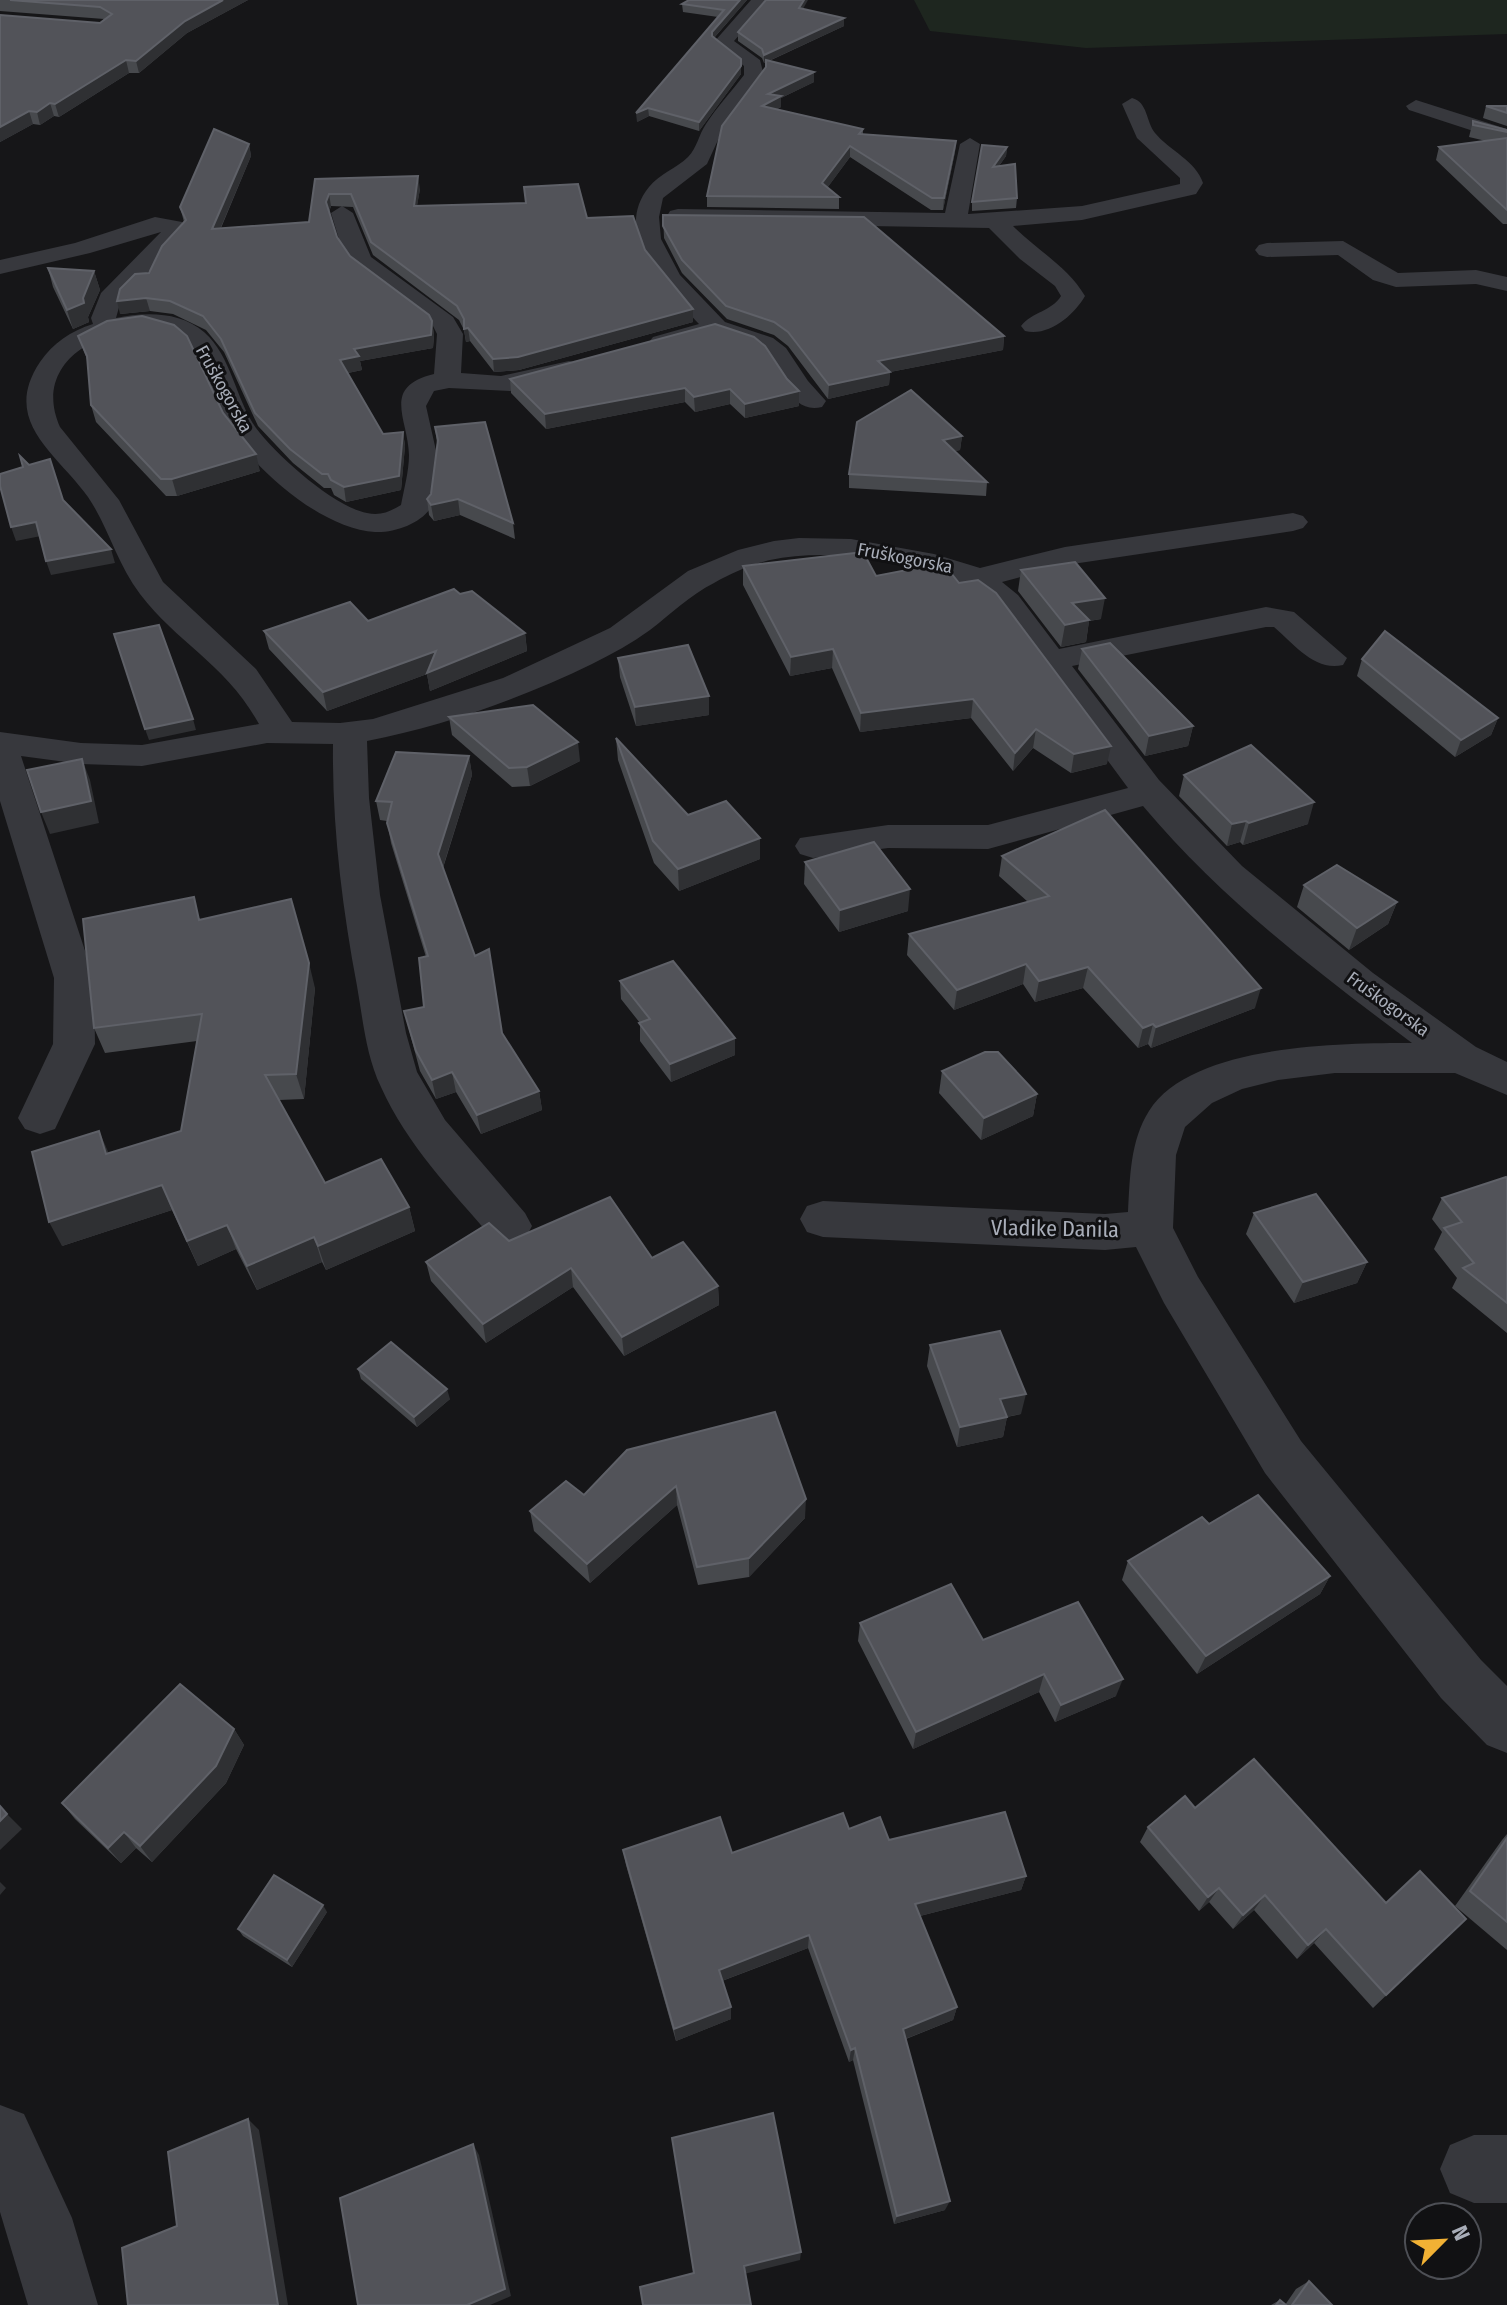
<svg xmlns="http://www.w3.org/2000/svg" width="1507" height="2305" viewBox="0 0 1507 2305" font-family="'Fira Sans Condensed',sans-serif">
<rect width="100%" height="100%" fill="#161618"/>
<path fill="#1e261f" d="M914,0H1507V34L1086,48L930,31Z"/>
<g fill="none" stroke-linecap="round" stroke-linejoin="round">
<g fill="#37383d" fill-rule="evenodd">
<path d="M751,0H770L734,41L760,60L764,76L723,129L707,164L663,198L659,217L661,239L680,275L725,322L773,338L786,348L808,381L826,401L822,407C787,416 781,364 756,349C747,344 725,335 714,335C693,336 674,353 653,347L649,342L653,337L699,324C668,290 610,235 649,187C659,174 677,168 688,157C697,148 699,134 706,124C717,107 731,92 744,75V66L714,42Z"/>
<path d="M1132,98C1148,102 1146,122 1155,133C1169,150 1196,161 1203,183L1196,194L1082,220L1013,226C1037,250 1068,267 1085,296C1074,315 1049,337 1025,331L1021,326C1032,312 1052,311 1061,296L1055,286L1020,259L989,228L678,223L670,221L667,216L670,211L678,209L945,213L960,144L970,138L980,144L968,214L1082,206L1180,184V178L1137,138L1122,104Z"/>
<path d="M1416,100L1507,129V142L1409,110L1406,106Z"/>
<path d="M342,206L353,213L371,257L453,317L463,334L461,373L501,376L569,361L578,363L582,369L578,375L510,391L449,388L434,391L426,406L437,455L430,509C419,524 394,533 375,532C321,529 249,466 224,419C210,391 205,353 176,336C165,329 153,329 141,330C88,332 34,369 60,427L119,500L163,582L256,669L292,722L340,723L373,719L503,678L610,628L688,571L738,550L774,541L799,538L851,539L934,554L980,568L1065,547L1293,513L1303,516L1308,522L1303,528L1293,531L1066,565L1002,582L1018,595L1059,649L1266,607L1294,612L1347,658L1343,665C1315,672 1294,644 1274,627H1266L1072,666L1159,780L1242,866L1373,973L1476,1047L1507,1062V1095L1455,1073H1335L1278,1080L1242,1089L1212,1103L1185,1127L1176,1155L1173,1228L1198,1277L1301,1441L1481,1660L1507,1686V1753L1487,1745L1441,1698L1265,1473L1164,1303L1136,1247L1105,1250L823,1237L807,1232L800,1219L807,1206L823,1201L1105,1214L1128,1212C1130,1178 1130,1141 1149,1111C1191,1044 1341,1043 1412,1043C1316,971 1221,899 1143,806L988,849L888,848L813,858L800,854L795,846L800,838L888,825H988L1128,788L996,609C944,562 838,546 770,560C750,565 732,573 714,583C690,595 671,614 650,630C632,643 612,654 592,664C522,698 444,726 367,741L369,798L380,895L406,1033L417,1072L445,1120L525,1213L532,1226L525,1239L509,1244L493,1239C452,1191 407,1145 381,1087C366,1056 363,1020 357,986C342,906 332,826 333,744L267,743L142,766L81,764L21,756L94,978L95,1044L55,1129L40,1134L25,1129L18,1118L53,1044L54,978L0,801V732L81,743L142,745L259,724C226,664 178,644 140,594C117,564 109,528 88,497C58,454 0,422 40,362C53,343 71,331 93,324L91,318L101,293L161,232L90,253L0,274V260L75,243L155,217L182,222L186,231L183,236L121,300L116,318C144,312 180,311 204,332C232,357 235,398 256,428C276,455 334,507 367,513C380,516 389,512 401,505C404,489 409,471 409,455C408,418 381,387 434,374L437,334L433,326L355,267L342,249L331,213Z"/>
<path d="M1343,241L1398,273L1476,270L1507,277V291L1476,284L1396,287L1373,280L1338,255L1267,257L1259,255L1255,250L1259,245L1267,243Z"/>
<path d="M0,2105L24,2114L72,2218L98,2305H28L0,2212Z"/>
<path d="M1474,2135H1507V2203H1474L1450,2193L1440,2169L1450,2145Z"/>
</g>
</g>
<g fill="#47494d">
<path d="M0,0H248L187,33L139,73H129L59,117L54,116L40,125L33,124L0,142V15L100,23L104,19L0,11Z"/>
<path d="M689,0H747L714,38L741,59V74L699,131L649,116L637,122L718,17L683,12L682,4Z"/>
<path d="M803,9L844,18V26L769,61L814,72V82L781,98V107L777,109L863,129V134L956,141L955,152L943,210H931L850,157L827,188L839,197V209L707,207V196L766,68V62L764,63L762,58L738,41V32Z"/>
<path d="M1486,106H1507V126L1483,118Z"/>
<path d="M1473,121L1507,130V224H1503L1436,160L1439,147L1486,141L1469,137Z"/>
<path d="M249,144L251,156L221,228L309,222L315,179L420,189L417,205L587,218L645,250L693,322L519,370L494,372L470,341L466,342L464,330L459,320L373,255L353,207L331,206L329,212L337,237L350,256L432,321L434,335L433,348L360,361L362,370L348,373L383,434L403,432L405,446L401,490L346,502L334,495L331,488H324L293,463L258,426L224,352L206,330L173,314L150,311L120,314L184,222L180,207Z"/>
<path d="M1007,147L1006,156L999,166L1017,198L1016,208L972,211V202Z"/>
<path d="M663,215L1004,336L1003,350L890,372L889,385L828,399L788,346L774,335L727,319L682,273L664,238Z"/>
<path d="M48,268L94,271L100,290L88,317L89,322L73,329L53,287Z"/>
<path d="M78,336L223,413L260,471L177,496H166L96,422L91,405L88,362Z"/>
<path d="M510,379H787L799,391V406L745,418L730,404L695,412L685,402L546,429L511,393Z"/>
<path d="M435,427L513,523L515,539L460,515L434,521L429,515L427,499L431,494L437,443Z"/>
<path d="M962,436L960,450L955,451L987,482L986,496L849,488V474Z"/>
<path d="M743,566L876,576L1107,764L1071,773L1033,748L1013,771L971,718L860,732L832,668L790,676L743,585Z"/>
<path d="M1021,570L1101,619L1089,621L1086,642L1061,647L1018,591Z"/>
<path d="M460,594L525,633L527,651L430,691L427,674L327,711L269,649L264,631L368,621Z"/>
<path d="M1082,649L1193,726L1188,746L1145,756L1078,669Z"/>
<path d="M618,658L709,696V715L636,726L620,677Z"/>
<path d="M1362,659L1498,718L1491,735L1455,757L1357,676Z"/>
<path d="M449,717L580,761L530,786L512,787L452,735Z"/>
<path d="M616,738L688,815L760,838V859L679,891L654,863L618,760Z"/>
<path d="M469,756L472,775L443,868L502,1034L539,1091L542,1110L481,1134L456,1092L436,1099L420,1071L404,1011L424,1007L426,957L391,843L387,821L380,820L376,801Z"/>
<path d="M1184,775L1308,824L1243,845L1240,842L1227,846L1179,796Z"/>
<path d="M1002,856L1255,1008L1151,1048L1148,1044L1138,1048L1083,988L1035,1002L1023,984L954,1010L907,955L909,934L1028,902L999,876Z"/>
<path d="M805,862L908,911L839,932L804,884Z"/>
<path d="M1304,885L1397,902L1388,924L1349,950L1297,907Z"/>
<path d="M201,919L315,988L304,1099L279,1100L325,1183L409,1207L415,1231L326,1270L322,1262L257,1290L236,1249L198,1266L172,1210L62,1246L181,1131L197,1041L105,1053L94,1028Z"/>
<path d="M620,981L735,1038V1055L671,1082L640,1041V1023L621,999Z"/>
<path d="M942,1071L1037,1094L1033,1116L981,1140L939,1093Z"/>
<path d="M1507,1179V1333L1452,1288L1457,1278L1434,1249L1442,1232L1432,1219L1442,1198Z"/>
<path d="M1254,1213L1367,1262L1357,1283L1294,1303L1246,1234Z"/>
<path d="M652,1258L718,1286L719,1305L624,1356L573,1287L486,1343L431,1281L426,1262Z"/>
<path d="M930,1345L1021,1414L1007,1417L1003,1437L957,1447L927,1366Z"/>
<path d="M358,1369L450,1399L417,1427L361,1379Z"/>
<path d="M627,1450L805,1518L749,1577L698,1585L677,1505L590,1583L534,1531L530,1511L584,1495Z"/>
<path d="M1209,1524L1330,1576L1320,1594L1197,1674L1122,1580L1128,1561Z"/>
<path d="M860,1623L983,1640L1116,1696L1055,1722L1039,1692L913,1749L858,1641Z"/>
<path d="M234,1729L244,1745L226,1783L152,1862L136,1848L121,1863L75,1819L62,1803Z"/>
<path d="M1195,1808L1386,1903L1466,1919L1373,2008L1314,1943L1297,1959L1254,1910L1233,1929L1209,1902L1199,1911L1140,1842L1148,1827Z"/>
<path d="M849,1829L1026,1876L1021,1890L920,1916L957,2007L953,2020L906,2039L945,2210L894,2224L853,2060L849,2062L808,1948L722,1981L731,2019L676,2041L626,1865L623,1850L732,1853Z"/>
<path d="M1507,1834V1950L1455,1906L1502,1840Z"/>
<path d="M327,1912L292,1967L243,1936L238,1929Z"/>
<path d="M1309,2281L1332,2305H1271L1280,2300L1285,2305L1296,2289Z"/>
</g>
<g fill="#2f3033">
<path d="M223,0H248L187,33L139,73L136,61L185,21Z"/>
<path d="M740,0H747L712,40V32Z"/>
<path d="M804,0H808L799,16V8Z"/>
<path d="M844,18V26L764,63V55Z"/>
<path d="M126,60L129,73L59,117L55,104Z"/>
<path d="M741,66V74L699,131V122Z"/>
<path d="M814,72V82L781,98V107L762,117V106L768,94Z"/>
<path d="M50,103L54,116L40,125L37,112Z"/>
<path d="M648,108L649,116L637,122L636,113Z"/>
<path d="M29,111L33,124L0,142V127Z"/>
<path d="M956,141L955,152L943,210L944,198Z"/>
<path d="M249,144L251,156L215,241L212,229Z"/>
<path d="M850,146V157L822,195V183Z"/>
<path d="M1007,147L1006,156L992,176L993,167Z"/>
<path d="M418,176L420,189L415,218L414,206Z"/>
<path d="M329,194L331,206L328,214L326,202Z"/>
<path d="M94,271L100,290L88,317L89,322L73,329L67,310L83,298Z"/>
<path d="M146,298L150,311L120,314L117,301Z"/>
<path d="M693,309V322L519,370L494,372L493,359Z"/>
<path d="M432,321L434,335L433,348L360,361L362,370L343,374L340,360L354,349Z"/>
<path d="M468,328L470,341L466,342L464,329Z"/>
<path d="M1004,336L1003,350L890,372L889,385L828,399L829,385L878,361Z"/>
<path d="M685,388V402L546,429L545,414Z"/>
<path d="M730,389V404L695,412L694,397Z"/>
<path d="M799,391V406L745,418V404Z"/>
<path d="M403,432L405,446L401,490L346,502L344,487Z"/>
<path d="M962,436L960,450L942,454L943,440Z"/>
<path d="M256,454L260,471L177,496L172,479Z"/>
<path d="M458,499L460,515L434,521L431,505Z"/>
<path d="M36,522L41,536L16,541L11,527Z"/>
<path d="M111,549L115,563L51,575L46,561Z"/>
<path d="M1105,598L1101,619L1089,621L1086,642L1061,647L1065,625L1072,603Z"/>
<path d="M525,633L527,651L430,691L427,674L327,711L323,692L436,651Z"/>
<path d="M833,649L832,668L790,676L791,657Z"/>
<path d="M709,696V715L636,726L635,707Z"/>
<path d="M973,699L971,718L860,732L861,713Z"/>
<path d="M1498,718L1491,735L1455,757L1461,740Z"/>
<path d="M193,719L196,730L149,740L145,729Z"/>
<path d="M1193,726L1188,746L1145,756L1149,736Z"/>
<path d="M1036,729L1033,748L1013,771L1015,753Z"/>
<path d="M578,742L580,761L530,786L527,767Z"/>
<path d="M1111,746L1107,764L1071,773L1074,754Z"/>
<path d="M469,756L472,775L441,873L438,854Z"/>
<path d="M82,759L90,780L99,823L50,834L41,812Z"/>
<path d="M1314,802L1308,824L1243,845L1249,823Z"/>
<path d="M1246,821L1240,842L1227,846L1232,824Z"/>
<path d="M760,838V859L679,891L678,869Z"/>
<path d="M910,889L908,911L839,932L840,910Z"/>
<path d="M1397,902L1388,924L1349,950L1357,928Z"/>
<path d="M309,963L315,988L304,1099L296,1074Z"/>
<path d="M1026,964L1023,984L954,1010L957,990Z"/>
<path d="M1088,967L1083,988L1035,1002L1039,981Z"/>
<path d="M1261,988L1255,1008L1151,1048L1156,1027Z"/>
<path d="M1153,1024L1148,1044L1138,1048L1143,1028Z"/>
<path d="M735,1038V1055L671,1082L670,1064Z"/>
<path d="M452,1072L456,1092L436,1099L432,1080Z"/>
<path d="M539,1091L542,1110L481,1134L477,1115Z"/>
<path d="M1037,1094L1033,1116L981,1140L984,1118Z"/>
<path d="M99,1131L110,1156L106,1154Z"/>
<path d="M162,1185L172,1210L62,1246L49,1222Z"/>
<path d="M409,1207L415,1231L326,1270L318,1246Z"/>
<path d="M227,1225L236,1249L198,1266L187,1241Z"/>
<path d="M314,1237L322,1262L257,1290L247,1266Z"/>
<path d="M1367,1262L1357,1283L1294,1303L1303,1282Z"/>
<path d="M571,1268L573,1287L486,1343L483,1324Z"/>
<path d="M718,1286L719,1305L624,1356L622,1337Z"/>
<path d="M447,1389L450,1399L417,1427L414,1417Z"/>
<path d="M1026,1394L1021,1414L996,1419L1000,1399Z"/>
<path d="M1007,1417L1003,1437L957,1447L960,1427Z"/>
<path d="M676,1486L677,1505L590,1583L587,1564Z"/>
<path d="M806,1499L805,1518L749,1577V1558Z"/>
<path d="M1330,1576L1320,1594L1197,1674L1206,1656Z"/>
<path d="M1044,1674L1039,1692L913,1749L916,1732Z"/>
<path d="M1123,1679L1116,1696L1055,1722L1061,1705Z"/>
<path d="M234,1729L244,1745L226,1783L152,1862L140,1846Z"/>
<path d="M7,1814L22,1829L0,1850V1821Z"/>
<path d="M124,1832L136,1848L121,1863L108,1848Z"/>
<path d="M1026,1876L1021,1890L912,1918L915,1904Z"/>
<path d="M0,1882L6,1888L0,1895Z"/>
<path d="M1219,1888L1209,1902L1199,1911L1208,1897Z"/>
<path d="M1265,1895L1254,1910L1233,1929L1243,1915Z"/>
<path d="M323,1905L327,1912L292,1967L287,1960Z"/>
<path d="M1326,1929L1314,1943L1297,1959L1308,1945Z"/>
<path d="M809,1935L808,1948L719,1982V1970Z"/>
<path d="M731,2007V2019L676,2041L674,2029Z"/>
<path d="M957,2007L953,2020L900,2041L903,2029Z"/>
<path d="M855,2048L853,2060L849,2062L851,2050Z"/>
<path d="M248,2119L259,2130L288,2305H278Z"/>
<path d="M473,2144L479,2155L511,2296L490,2305H467Z"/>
<path d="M950,2201L945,2210L894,2224L897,2216Z"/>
<path d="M801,2252L800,2260L744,2274V2266Z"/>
</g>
<g fill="#525359" stroke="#5f6168" stroke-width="2">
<path d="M10,0H223L185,21L136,61L126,60L55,104L50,103L37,112L29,111L0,127V15L100,23L112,14L100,7Z"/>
<path d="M689,0H740L712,32V36L741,59V66L699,122L648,108L636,113L724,10L682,4Z"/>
<path d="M766,0H804L799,8L844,18L764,55L762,49L738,32Z"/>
<path d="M766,60L814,72L768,94L781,96L762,106L863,129L859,134L956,141L944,198H932L850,146L822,183L839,197L707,196L722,126L766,67Z"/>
<path d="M1486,106H1507V113Z"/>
<path d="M1473,121L1507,130V132L1473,125Z"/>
<path d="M214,129L249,144L212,229L309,222L315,179L418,176L414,206L526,203L524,187L578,184L587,218L633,216L645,250L693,309L518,357L493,359L468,328L464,329V319L457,306L371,242L351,194H329L326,202L337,237L350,256L429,315L432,321L431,335L354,349L359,356L340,360L383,434L403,432L399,476L344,487L331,480L328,474H322L290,449L255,413L221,339L203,316L170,301L146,298L117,301L120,289L135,274L149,273L162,246L186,220L180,207Z"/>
<path d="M1507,138V210L1439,147Z"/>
<path d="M982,145L1007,147L993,167L1015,164L1017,198L972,202Z"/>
<path d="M663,215L864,217L1004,336L878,361L890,372L829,385L788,332L774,322L726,306L682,260L663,226Z"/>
<path d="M48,268L94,271L83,298L84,303L67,310Z"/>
<path d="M142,316L174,325L187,336L223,413L256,454L172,479H161L91,405L87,356L78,336L107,321Z"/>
<path d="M715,324L754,337L765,346L787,379L799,391L745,404L730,389L694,397L685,388L545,414L510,379Z"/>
<path d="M911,390L962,436L943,440L987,482L849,474L857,422Z"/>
<path d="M485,422L513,523L458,499L431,505L427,499L431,494L438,440L435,427Z"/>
<path d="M20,456L29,465L50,459L63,500L111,549L46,561L36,522L11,527L0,486V474L23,467Z"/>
<path d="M863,552L876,576L943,563L959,583L978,580L996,593L1111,746L1074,754L1036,729L1015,753L973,699L861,713L833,649L791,657L743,566Z"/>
<path d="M1075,562L1105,598L1072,603L1089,620L1065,625L1021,570Z"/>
<path d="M454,589L460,594L472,591L525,633L427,673L436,651L323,692L264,631L350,602L368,621Z"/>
<path d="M159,625L193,719L145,729L114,634Z"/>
<path d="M1385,631L1498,718L1461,740L1362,659Z"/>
<path d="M1110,643L1193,726L1149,736L1082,649Z"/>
<path d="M688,645L709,696L635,707L618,658Z"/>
<path d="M533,705L578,742L527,767L509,768L449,717Z"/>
<path d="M616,738L688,815L726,801L760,838L678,869L653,841Z"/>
<path d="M1251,745L1314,802L1249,823L1246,821L1232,824L1184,775Z"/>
<path d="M396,752L469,756L438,854L475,956L489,949L502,1033L539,1091L477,1115L452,1072L432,1080L416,1051L404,1011L424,1007L419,958L428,956L387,823L392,802L376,801Z"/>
<path d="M82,759L91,801L41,812L27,770Z"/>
<path d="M1105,810L1261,988L1156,1027L1153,1024L1143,1028L1088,967L1039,981L1026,964L957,990L909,934L1049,896L1002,856Z"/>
<path d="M874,842L910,889L840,910L805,862Z"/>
<path d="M1337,865L1397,902L1357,928L1304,885Z"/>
<path d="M194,897L199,920L291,899L309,963L296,1074L265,1075L325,1183L381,1159L409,1207L318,1246L314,1237L247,1266L227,1225L187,1241L162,1185L49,1222L32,1152L99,1131L106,1154L181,1131L202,1014L94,1028L83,919Z"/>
<path d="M673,961L735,1038L670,1064L639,1023L650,1019L620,981Z"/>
<path d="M985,1052H998L1037,1094L984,1118L942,1071Z"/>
<path d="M1506,1177L1507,1179V1303L1463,1268L1474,1263L1444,1228L1462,1222L1442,1198Z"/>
<path d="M1316,1194L1367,1262L1303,1282L1254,1213Z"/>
<path d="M610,1197L652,1258L683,1242L718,1286L622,1337L571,1268L483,1324L426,1262L489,1223L509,1241Z"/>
<path d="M1000,1331L1026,1394L1000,1399L1007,1417L960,1427L930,1345Z"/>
<path d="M391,1342L447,1389L414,1417L358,1369Z"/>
<path d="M775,1412L806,1499L749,1558L697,1567L676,1486L587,1564L530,1511L566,1481L584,1495L627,1450Z"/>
<path d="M1258,1495L1330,1576L1206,1656L1128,1561L1202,1517L1209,1524Z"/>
<path d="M951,1584L983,1640L1078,1602L1123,1679L1061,1705L1044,1674L916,1732L860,1623Z"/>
<path d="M180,1684L234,1729L216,1766L140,1846L124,1832L108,1848L62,1803Z"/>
<path d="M1254,1759L1386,1903L1420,1871L1466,1919L1386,1995L1326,1929L1308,1945L1265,1895L1243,1915L1219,1888L1208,1897L1148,1827L1185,1796L1195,1808Z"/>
<path d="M0,1806L7,1814L0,1821Z"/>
<path d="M1005,1812L1026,1876L915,1904L957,2007L903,2029L950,2201L897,2216L855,2048L851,2050L809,1935L719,1970L731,2007L674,2029L623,1850L720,1817L732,1853L843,1813L849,1829L880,1817L889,1840Z"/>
<path d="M1507,1838V1922L1470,1891Z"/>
<path d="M274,1875L323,1905L287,1960L238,1929Z"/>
<path d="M773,2113L801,2252L744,2266L751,2305H643L640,2287L694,2273L672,2138Z"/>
<path d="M248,2119L278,2305H128L122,2248L177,2226L168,2152Z"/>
<path d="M473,2144L505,2289L467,2305H358L340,2198Z"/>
<path d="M1309,2281L1332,2305H1292Z"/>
<path d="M1280,2300L1286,2305H1276Z"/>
</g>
<g text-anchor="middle" stroke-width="6" stroke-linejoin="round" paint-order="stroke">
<g font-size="18" fill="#a8adb8" stroke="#111113">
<text transform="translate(224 389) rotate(61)" y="6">Fruškogorska</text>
<text transform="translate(905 558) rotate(11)" y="6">Fruškogorska</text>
<text transform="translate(1388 1004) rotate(36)" y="6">Fruškogorska</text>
</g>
<g font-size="22" fill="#a8adb8" stroke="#111113">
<text transform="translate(1055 1228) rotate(1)" y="8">Vladike Danila</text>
</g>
</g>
<g transform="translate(1443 2241) rotate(66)"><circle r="38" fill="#111113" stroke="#4d4f55" stroke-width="2"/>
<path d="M0-6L14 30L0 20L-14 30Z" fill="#f2b134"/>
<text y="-12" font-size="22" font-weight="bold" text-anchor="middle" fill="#a8adb8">N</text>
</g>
</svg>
